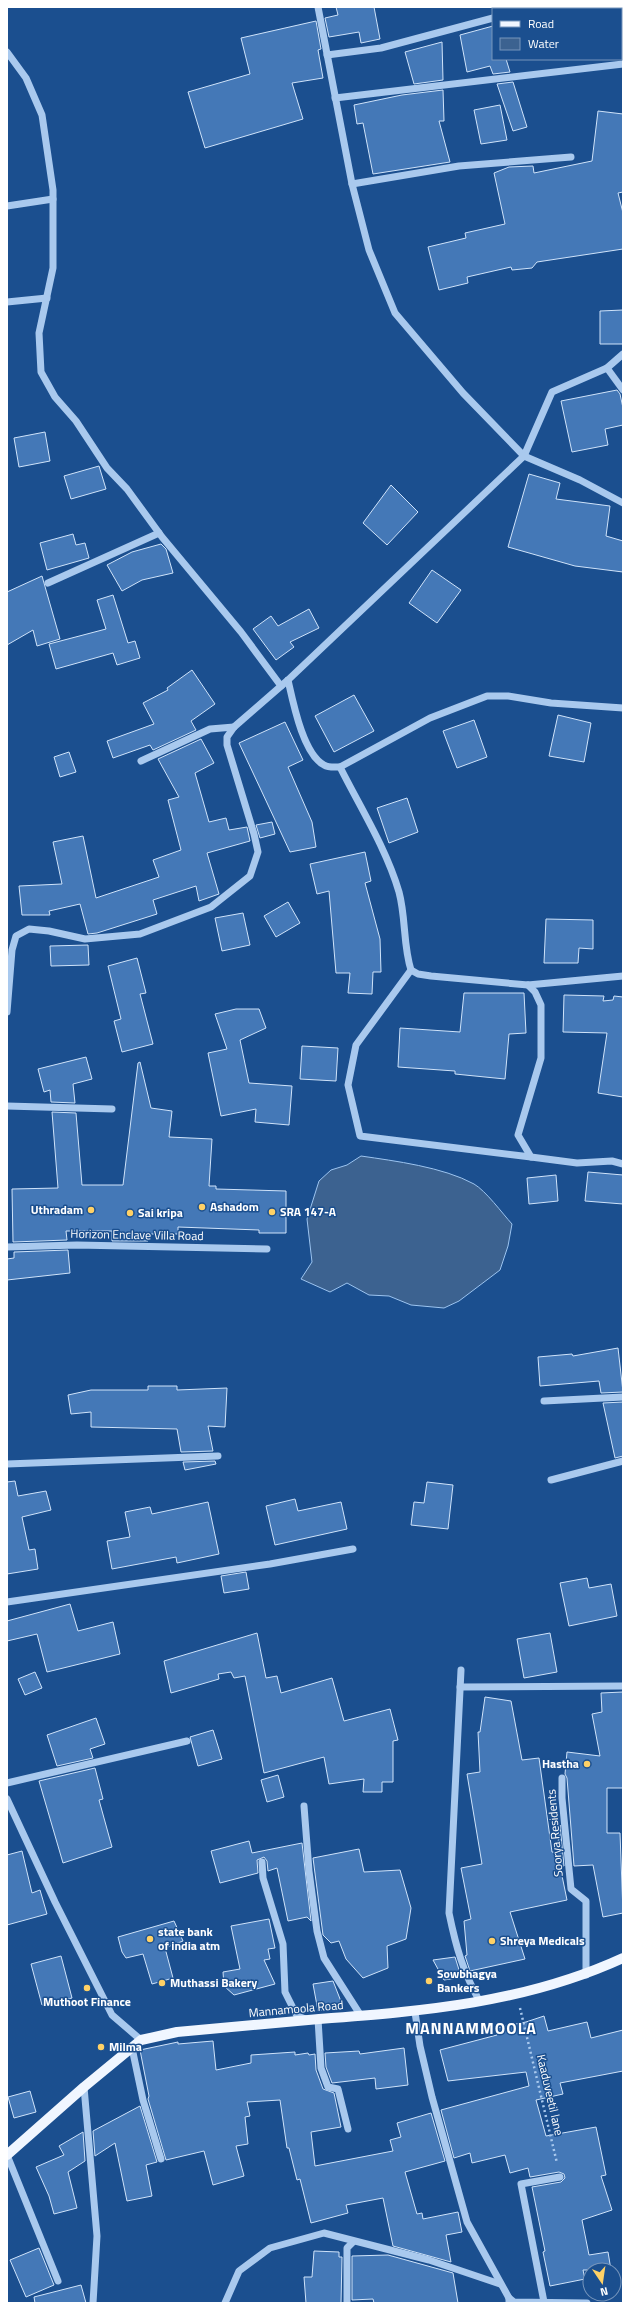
<svg xmlns="http://www.w3.org/2000/svg" width="630" height="2310" viewBox="0 0 630 2310" font-family="'Titillium Web',sans-serif">
<rect width="100%" height="100%" fill="#1b4f8f"/>
<path fill="#3c6290" stroke="#9cc4f0" d="M361,1156C395,1161 443,1167 474,1184C486,1191 502,1213 512,1224L508,1246L500,1270L459,1301L444,1308L411,1305L389,1296L369,1295L347,1283L330,1292L301,1279L312,1262L307,1219L319,1181L331,1170L347,1165Z"/>
<g fill="#4478b7" stroke="#cfe3fa">
<path d="M336,7H374L380,39L361,43L359,32L329,37L325,18L338,15Z"/>
<path d="M316,21L321,49L318,50L323,78L292,83L303,119L205,148L188,92L250,74L241,38Z"/>
<path d="M493,26V59H506L510,72L493,74L490,66L467,72L460,35Z"/>
<path d="M442,42L443,80L414,84L405,52Z"/>
<path d="M513,82L527,127L513,131L497,84Z"/>
<path d="M443,90L444,121H439L450,162L373,174L363,123L357,124L354,105L402,95Z"/>
<path d="M500,105L507,140L481,144L474,110Z"/>
<path d="M598,111L623,114V192L618,193L623,213V249L537,262L532,268L512,270L511,267L467,277L468,283L439,290L428,247L466,238L465,233L505,224L494,173L509,167L533,166L534,173L592,161Z"/>
<path d="M623,310V344H600V311Z"/>
<path d="M617,390L620,394L623,408V425L605,429L608,445L572,452L561,401Z"/>
<path d="M45,432L50,461L19,467L14,438Z"/>
<path d="M99,466L106,489L71,499L64,476Z"/>
<path d="M529,474L560,483L556,499L610,506L606,536L623,541V572L575,566L508,547Z"/>
<path d="M391,485L418,512L387,545L363,523Z"/>
<path d="M73,534L76,545L85,543L89,558L47,570L40,543Z"/>
<path d="M161,544L166,549L173,573L142,580L122,591L107,565L132,552Z"/>
<path d="M432,570L461,590L437,623L409,603Z"/>
<path d="M42,576L60,639L37,646L33,630L7,645V592Z"/>
<path d="M113,595L128,643L135,641L140,658L117,665L113,653L56,669L49,644L106,629L97,600Z"/>
<path d="M309,609L319,628L290,642L294,647L276,660L253,629L271,616L278,626Z"/>
<path d="M192,670L215,704L191,721L196,730L153,750L150,745L113,758L107,741L154,724L143,703L168,690L167,688Z"/>
<path d="M354,695L374,731L334,752L315,716Z"/>
<path d="M558,715L591,723L584,762L549,756Z"/>
<path d="M474,720L487,757L457,768L443,731Z"/>
<path d="M285,722L303,760L288,767L312,822L316,847L290,852L239,743Z"/>
<path d="M201,739L214,763L195,773L209,822L226,818L229,830L247,827L250,841L207,853L219,894L199,901L196,886L153,900L157,914L97,933L88,934L80,904L49,911L50,915H22L19,886L62,884L53,842L83,836L96,898L159,877L153,860L181,850L168,800L179,797L158,759Z"/>
<path d="M69,752L76,772L60,777L54,757Z"/>
<path d="M407,798L418,832L389,843L377,808Z"/>
<path d="M272,822L275,834L260,838L256,825Z"/>
<path d="M365,852L371,881L365,883L380,939L381,972H373L372,994L348,993L350,973H336L329,891L317,894L310,864Z"/>
<path d="M288,902L300,923L276,937L264,916Z"/>
<path d="M243,913L250,945L222,951L215,918Z"/>
<path d="M546,919L593,920V949L579,948L578,963H544Z"/>
<path d="M88,945L89,965L51,966L50,946Z"/>
<path d="M137,958L146,993L140,994L153,1044L122,1052L114,1021L121,1019L108,966Z"/>
<path d="M464,993H524L526,1033L509,1034L505,1079L455,1074V1071L398,1067L400,1028L460,1032Z"/>
<path d="M564,995L604,996L603,1001L613,1000L614,996L623,997V1097L598,1093L607,1033L563,1032Z"/>
<path d="M236,1009H259L266,1028L240,1040L249,1083L292,1086L289,1125L255,1122L256,1109L221,1116L208,1053L227,1049L215,1014Z"/>
<path d="M302,1046L338,1048L336,1081L300,1079Z"/>
<path d="M86,1057L92,1079L73,1084L75,1103L51,1102L50,1090L44,1092L38,1069Z"/>
<path d="M140,1062L151,1108L172,1111L169,1137L212,1139L209,1186H216V1189L286,1191V1233H259V1230L178,1227V1234H148V1241H112V1231H66L67,1240L13,1242L12,1189L58,1188L52,1112L76,1113L82,1185H123L138,1063Z"/>
<path d="M588,1172L623,1175V1204L585,1201Z"/>
<path d="M556,1175L558,1201L529,1204L527,1178Z"/>
<path d="M68,1250L70,1273L7,1280V1259L14,1258V1252Z"/>
<path d="M618,1348L623,1392L601,1393L599,1381L540,1386L538,1357L572,1354L573,1356Z"/>
<path d="M148,1386H177V1390L227,1388L225,1427L208,1426L213,1451L181,1452L177,1429L91,1427V1412L71,1414L68,1395L91,1390H148Z"/>
<path d="M623,1402V1456L615,1458L603,1403Z"/>
<path d="M215,1461L216,1464L185,1470L183,1462Z"/>
<path d="M15,1481L18,1496L46,1491L51,1510L22,1517L29,1550L35,1549L38,1569L7,1574V1482Z"/>
<path d="M427,1482L453,1485L448,1529L411,1525L414,1502L424,1503Z"/>
<path d="M295,1499L298,1511L341,1502L347,1529L275,1545L266,1506Z"/>
<path d="M208,1502L219,1554L177,1563L176,1557L112,1569L107,1541L130,1537L125,1512L150,1507L152,1514Z"/>
<path d="M246,1572L249,1589L224,1593L221,1576Z"/>
<path d="M587,1578L589,1588L611,1584L617,1616L569,1626L560,1583Z"/>
<path d="M70,1604L78,1631L113,1622L120,1654L47,1672L37,1634L7,1641V1621Z"/>
<path d="M257,1633L266,1678L277,1676L281,1693L332,1678L344,1721L390,1709L398,1740L393,1741V1782H382V1792H363L364,1779L329,1784L324,1757L264,1773L245,1676L234,1678L231,1672L218,1674L219,1679L171,1693L164,1661Z"/>
<path d="M550,1633L557,1672L524,1678L517,1639Z"/>
<path d="M35,1672L42,1688L25,1695L18,1679Z"/>
<path d="M623,1692V1788H607V1833H620L623,1913L603,1917L593,1865L574,1866L567,1778L565,1774L567,1752L600,1756L592,1714L602,1712L601,1693Z"/>
<path d="M485,1697L511,1701L522,1760L539,1758L552,1852L557,1853L560,1825L564,1866H560L567,1900L510,1912L525,1959L470,1971L465,1956L467,1955L464,1921L471,1919L461,1868L482,1864L467,1774L480,1772L478,1732H480Z"/>
<path d="M96,1718L105,1744L90,1749L93,1758L57,1766L47,1735Z"/>
<path d="M213,1730L222,1759L198,1766L190,1737Z"/>
<path d="M95,1768L103,1799L99,1800L112,1847L63,1863L39,1781Z"/>
<path d="M278,1775L284,1797L267,1802L261,1780Z"/>
<path d="M249,1841L252,1853L302,1843L311,1921L307,1917L288,1921L277,1868L268,1871L267,1861L264,1857L257,1860L258,1873L220,1883L211,1851Z"/>
<path d="M359,1849L364,1872L400,1870L411,1908L406,1939L387,1946L388,1968L363,1978L346,1959L339,1941L331,1943L323,1935L313,1858Z"/>
<path d="M22,1851L32,1893L40,1890L47,1914L7,1925V1855Z"/>
<path d="M269,1919L275,1948L268,1949L270,1959L264,1960L275,1984L234,1995L224,1986L223,1972L240,1969L231,1926Z"/>
<path d="M174,1921L183,1941L165,1948L173,1978L152,1984L143,1954L126,1958L122,1952L118,1937Z"/>
<path d="M61,1956L72,1998L42,2005L31,1964Z"/>
<path d="M455,1957L460,1973H457V1978L444,1980L433,1960Z"/>
<path d="M333,1981L342,2004L318,2011L313,1984Z"/>
<path d="M544,2016L548,2031L587,2022L591,2038L623,2030V2071L560,2083L563,2094L536,2100L546,2136L596,2127L606,2175L601,2176L612,2210L582,2220L589,2255L608,2252L611,2270H583L585,2279L550,2286L543,2252L545,2251L532,2187L561,2182L565,2178L564,2174L559,2172L530,2177L528,2168L510,2173L505,2155L472,2163L470,2153L454,2158L441,2110L529,2086L526,2072L448,2081L440,2050L497,2035L496,2028L526,2022Z"/>
<path d="M213,2041L216,2070L251,2063V2055L295,2052V2055L308,2053L309,2055L315,2054L316,2070L323,2089L334,2093L341,2127L311,2132L315,2166L393,2151L390,2140L401,2137L397,2123L431,2113L445,2161L405,2172L417,2214L422,2213L423,2219L458,2212L462,2232L446,2235L451,2262L393,2246L383,2198L346,2205L348,2213L311,2223L300,2179L297,2180L289,2148H287L280,2100L247,2102L250,2116L245,2117L248,2144L236,2146L244,2176L213,2185L204,2151L166,2160L148,2099L149,2096L140,2050L178,2042V2044Z"/>
<path d="M404,2048L408,2085L376,2089L375,2078L332,2083L326,2067L325,2053L359,2051L360,2054Z"/>
<path d="M30,2091L36,2112L14,2118L8,2097Z"/>
<path d="M140,2106L157,2162L146,2165L152,2196L127,2201L115,2143L95,2156L93,2131Z"/>
<path d="M83,2132L85,2161L68,2172L77,2208L54,2214L49,2196L36,2167L64,2155L59,2146Z"/>
<path d="M39,2248L54,2285L26,2297L10,2260Z"/>
<path d="M314,2251L339,2252V2257H342L341,2303H306L304,2277H312Z"/>
<path d="M388,2255L453,2273L458,2303H374L373,2299L352,2300V2256Z"/>
<path d="M81,2285L86,2303H35L34,2297Z"/>
</g>
<g fill="none" stroke-linecap="round" stroke-linejoin="round">
<path stroke="#a9c9ee" stroke-width="2.5" stroke-dasharray="2 3" stroke-linecap="butt" d="M520,2008L557,2163"/>
<g stroke="#a9c9ee" stroke-width="7">
<path d="M318,7L352,184L369,250L395,313L463,393L524,456L552,392L607,368L623,354"/>
<path d="M7,52L26,78L42,115L53,190V268L39,333L41,372L55,397L76,421L107,468L127,489L162,537L241,632L281,686"/>
<path d="M327,55L381,48L493,18"/>
<path d="M335,98L623,64"/>
<path d="M352,184L459,166L571,157"/>
<path d="M7,206L53,199"/>
<path d="M7,302L47,298"/>
<path d="M607,368L623,390"/>
<path d="M48,583L159,533"/>
<path d="M288,680C293,702 303,754 324,765C329,768 335,767 340,767L430,718L487,696H508L551,703L623,708"/>
<path d="M141,761L210,729L234,727"/>
<path d="M340,767C360,807 386,848 399,892C406,918 403,945 411,970L418,974L431,976L528,985L623,976"/>
<path d="M411,970L356,1045L348,1085L360,1136L531,1157"/>
<path d="M528,985L535,992L541,1005V1058L518,1135L531,1157L577,1163L612,1161L623,1164"/>
<path d="M7,1012L12,950L16,936L29,929L49,931L85,939L140,934L211,907L250,876L258,852L254,834L227,745V737L234,727L288,680L524,456L580,480L623,503"/>
<path d="M7,1106L112,1109"/>
<path d="M7,1247L77,1245L267,1249"/>
<path d="M544,1401L623,1397"/>
<path d="M7,1464L218,1456"/>
<path d="M551,1480L623,1461"/>
<path d="M7,1602L270,1564L353,1549"/>
<path d="M461,1670L449,1913C456,1947 463,1972 480,2002"/>
<path d="M460,1687L623,1686"/>
<path d="M562,1778V1798L571,1889L586,1901V1975"/>
<path d="M7,1783L187,1741"/>
<path d="M7,1799L55,1902L112,2015L141,2040"/>
<path d="M304,1806L309,1871L317,1931L324,1958L361,2016"/>
<path d="M262,1862L263,1878L283,1944L285,1992L297,2016L306,2019"/>
<path d="M415,2012L420,2046L432,2097L467,2222L509,2298V2303"/>
<path d="M318,2019L321,2068L328,2087L338,2089L348,2129"/>
<path d="M132,2048L143,2100L161,2159"/>
<path d="M84,2087L97,2236L93,2303"/>
<path d="M7,2155L58,2281"/>
<path d="M509,2298L514,2302L587,2303"/>
<path d="M544,2302L521,2184L560,2177"/>
<path d="M225,2303L239,2271L270,2248L324,2233L429,2260L500,2284"/>
<path d="M347,2303V2248L353,2242"/>
</g>
<path stroke="#f0f6ff" stroke-width="10" d="M7,2155L84,2087L141,2040L177,2032C224,2028 271,2023 319,2019C424,2011 525,2003 623,1958"/>
</g>
<g fill="#ffd166" stroke="#1b4f8f" stroke-width="1.5">
<circle cx="202" cy="1207" r="4"/>
<circle cx="91" cy="1210" r="4"/>
<circle cx="272" cy="1212" r="4"/>
<circle cx="130" cy="1213" r="4"/>
<circle cx="587" cy="1764" r="4"/>
<circle cx="150" cy="1939" r="4"/>
<circle cx="492" cy="1941" r="4"/>
<circle cx="429" cy="1981" r="4"/>
<circle cx="162" cy="1983" r="4"/>
<circle cx="87" cy="1988" r="4"/>
<circle cx="101" cy="2047" r="4"/>
</g>
<g text-anchor="middle" stroke-width="3" stroke-linejoin="round" paint-order="stroke">
<g font-size="12" font-weight="bold" fill="#fff" stroke="#1b4f8f" text-anchor="start">
<text x="210" y="1211">Ashadom</text>
<text x="83" y="1214" text-anchor="end">Uthradam</text>
<text x="280" y="1216">SRA 147-A</text>
<text x="138" y="1217">Sai kripa</text>
<text x="579" y="1768" text-anchor="end">Hastha</text>
<text x="158" y="1936">state bank<tspan x="158" dy="14">of india atm</tspan></text>
<text x="500" y="1945">Shreya Medicals</text>
<text x="437" y="1978">Sowbhagya<tspan x="437" dy="14">Bankers</tspan></text>
<text x="170" y="1987">Muthassi Bakery</text>
<text x="87" y="2006" text-anchor="middle">Muthoot Finance</text>
<text x="109" y="2051">Milma</text>
</g>
<g font-size="12" fill="#fff" stroke="#1b4f8f">
<text transform="translate(137 1235) rotate(1)" y="4">Horizon Enclave Villa Road</text>
<text transform="translate(555 1833) rotate(-95)" y="4">Soorya Residents</text>
<text transform="translate(296 2009) rotate(-5)" y="4">Mannamoola Road</text>
<text transform="translate(550 2095) rotate(77)" y="4">Kaaduveetil lane</text>
</g>
<g font-size="16" font-weight="bold" letter-spacing="1" fill="#fff" stroke="#1b4f8f">
<text x="471" y="2034">MANNAMMOOLA</text>
</g>
</g>
<rect width="630" height="2310" fill="none" stroke="#ffffff" stroke-width="16"/>
<rect x="492" y="8" width="130" height="52" fill="#1b4f8f" stroke="#7695bc"/>
<rect x="500" y="21" width="20" height="6" fill="#f0f6ff" stroke="#7695bc"/>
<text x="528" y="28" font-size="12" fill="#ffffff">Road</text>
<rect x="500" y="38" width="20" height="12" fill="#3c6290" stroke="#7695bc"/>
<text x="528" y="48" font-size="12" fill="#ffffff">Water</text>
<g transform="translate(602 2282) rotate(167)"><circle r="19" fill="#1b4f8f" stroke="#7695bc"/>
<path d="M0-3L7 15L0 10L-7 15Z" fill="#ffd166"/>
<text y="-6" font-size="11" font-weight="bold" text-anchor="middle" fill="#ffffff">N</text>
</g>
</svg>
